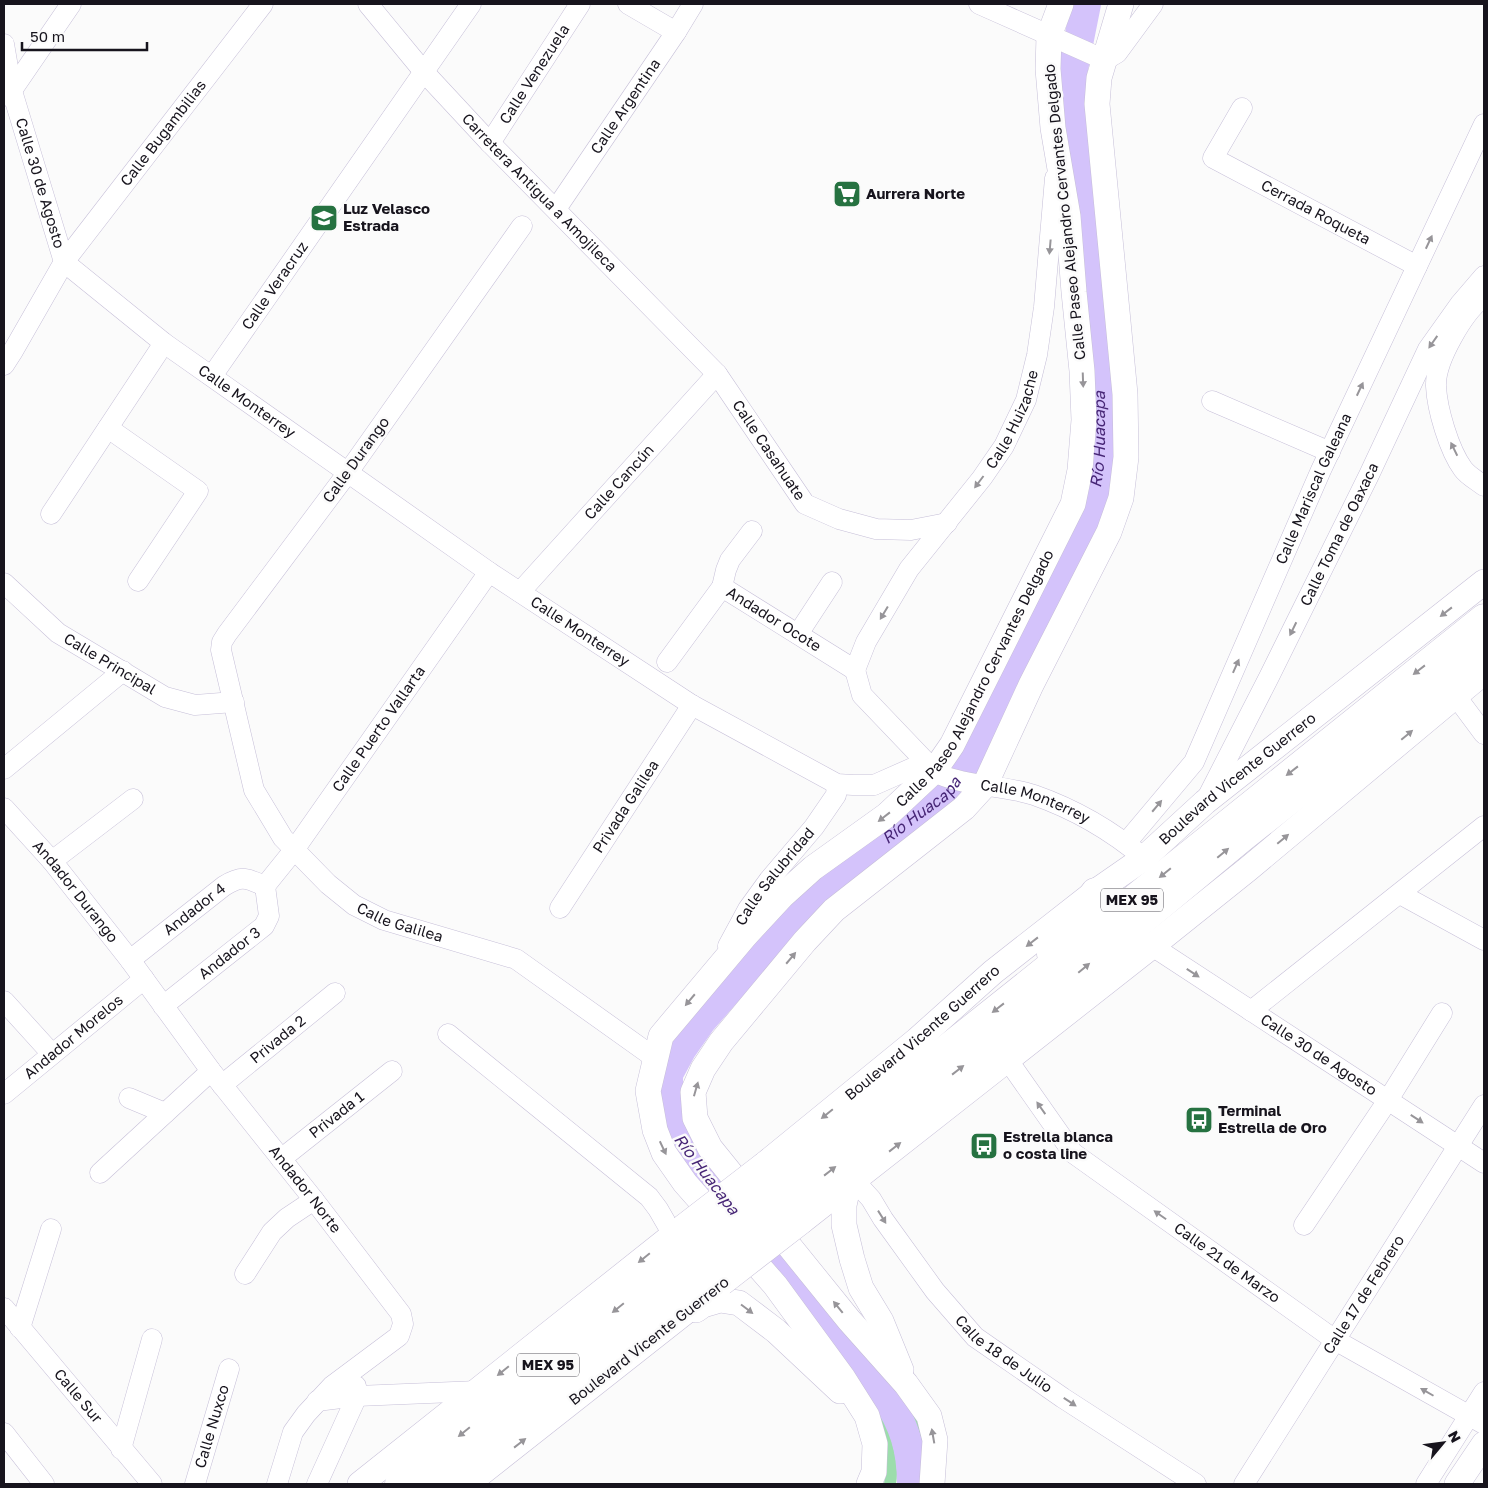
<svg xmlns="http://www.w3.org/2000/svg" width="1488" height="1488" viewBox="0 0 1488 1488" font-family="'Golos Text',sans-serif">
<rect width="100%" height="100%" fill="#fbfbfb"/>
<g fill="#9cddac">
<path d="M847,1366C854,1373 862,1380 868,1389C883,1410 902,1459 896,1484H884L885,1475Z"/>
<path d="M884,1376L923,1422L929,1484H919C920,1445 902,1410 884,1376Z"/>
</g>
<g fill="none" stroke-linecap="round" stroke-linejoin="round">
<path stroke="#d4c3fb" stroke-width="30" id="s1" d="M912,1484C912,1448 904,1425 885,1395L779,1268L675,1134L668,1103V1074L681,1050L702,1020L797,912L832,881L913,817L947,793L971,756L1033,630L1082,538L1092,505L1099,461V364L1083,184L1076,136L1072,74L1086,4"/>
<defs>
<g id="minor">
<path id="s2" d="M368,4L424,72L490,143L717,374L805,504L839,519L876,529L911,530L947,523"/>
<path d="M628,4L676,32"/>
<path d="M979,4L1105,60L1117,53L1153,4"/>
<path id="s3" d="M4,44L12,91L64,262"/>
<path d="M8,96L71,4"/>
<path id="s4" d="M1242,108L1213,158L1417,266"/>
<path id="s5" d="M490,143L580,4"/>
<path id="s6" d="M556,209L676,32L693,4"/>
<path id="s7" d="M522,226L349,471L227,634L222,642L221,650L254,790L283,838L328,884L354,905L384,920L516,959L655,1058"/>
<path id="s8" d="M64,262L164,343L489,572L692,705L837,784L853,785H874L926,762C931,767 935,772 941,775C970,787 1004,785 1034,795C1074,809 1112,831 1144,858"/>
<path d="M1484,297C1464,311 1435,361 1436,386C1437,409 1449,450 1463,469C1468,476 1478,481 1484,486"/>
<path id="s9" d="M4,365L13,351L64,262L263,4"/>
<path id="s10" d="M212,376L471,4"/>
<path d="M1212,401L1330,452"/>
<path d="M108,428L198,491L138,581"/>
<path d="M51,514L164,343"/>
<path id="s11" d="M4,583L58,633L165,697L195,705L234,702"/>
<path id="s12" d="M722,587L855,670"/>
<path id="s13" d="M520,592L717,374"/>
<path d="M798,634L832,582"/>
<path d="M667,662L722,587L726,570L730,560L752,531"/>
<path id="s14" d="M855,670L866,642L909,569L982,478L1004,446L1026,400L1037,355L1044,307L1055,178"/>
<path d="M855,670L862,695L926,762"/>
<path d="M1455,695L1484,734"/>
<path d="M4,769L123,671"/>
<path id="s15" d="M1207,798L1269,677L1369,475L1428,349L1460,304L1484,276"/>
<path id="s16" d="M4,808L52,861L130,960L211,1071L314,1200L401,1314L403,1324L399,1336L332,1386L306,1414L293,1432L277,1484"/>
<path id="s17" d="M1126,843L1194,762L1321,470L1484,124"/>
<path d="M52,861L133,799"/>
<path id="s18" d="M265,886L294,850L489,572"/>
<path d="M1400,894L1484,940"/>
<path id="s19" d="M560,908L692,705"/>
<path id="s20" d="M728,946L748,909L769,880L814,827L836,795L837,784"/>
<path id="s21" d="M1152,946L1484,1163"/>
<path id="s22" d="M130,960L224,886C242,875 246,878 265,886"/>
<path d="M4,1001L52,1054"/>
<path id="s23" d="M163,1006L264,926L269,916L265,886"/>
<path d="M1251,1011L1484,826"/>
<path d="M448,1034L649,1197L658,1209L673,1235"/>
<path id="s24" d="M1007,1059L1073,1153L1335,1340L1484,1424"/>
<path id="s25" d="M222,1085L335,993"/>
<path id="s26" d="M4,1094L144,979"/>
<path d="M129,1098L165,1113"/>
<path id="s27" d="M281,1159L392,1071"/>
<path d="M100,1173L211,1071"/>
<path id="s28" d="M849,1183L861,1188L871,1199L883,1219L935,1291L975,1337L1063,1398L1196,1484"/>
<path d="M1304,1225L1388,1100L1442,1013"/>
<path d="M245,1274L272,1232L287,1218L314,1200"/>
<path id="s29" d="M4,1308L152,1484"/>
<path d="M20,1328L51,1229"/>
<path d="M317,1401L357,1396L478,1391"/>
<path d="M4,1433L44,1484"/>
<path d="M121,1449L152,1339"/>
<path id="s30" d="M195,1484L229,1369"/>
<path d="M317,1484L357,1396L356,1386"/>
<path id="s31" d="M1244,1484L1484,1105"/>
<path d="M1426,1484L1484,1392"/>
</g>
<g id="major">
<path id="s32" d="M765,1164L917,1040L993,972L1095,892L1144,858L1205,802L1484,582"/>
<path d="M849,1183L844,1205V1225L852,1259L861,1288L881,1321L901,1370"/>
<path d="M802,1221L1152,946L1248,869L1484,672"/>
<path d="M696,1310L703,1305L720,1300L739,1303L776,1331L840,1391"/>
<path d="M360,1484L682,1228"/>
<path d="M467,1484L722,1283"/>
<path id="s33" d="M869,1484L874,1472L875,1444L867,1416L843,1378L775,1285L685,1183L664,1153L655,1130L648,1091L661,1036L745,936L782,896L813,868L887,815L934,771L952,745L1073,504L1080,470L1084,420L1082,371L1074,292L1068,216L1053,128L1048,69L1049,36L1061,4"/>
<path d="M932,1484L935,1440L929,1416L906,1384L849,1320L710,1148L695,1118L693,1092L703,1069L721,1042L805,941L834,910L964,808L985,785L1031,685L1109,532L1121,498L1126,457L1125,394L1097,104L1099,78L1121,4"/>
<path d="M1457,1484L1484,1444"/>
</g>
<g id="highway">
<path d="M1051,954L1095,892"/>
<path d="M780,1181C1016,995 1249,805 1484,618"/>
<path d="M792,1201L1025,1018L1242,838L1484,646"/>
<path d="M399,1484L697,1244"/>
<path d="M432,1484L507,1427L709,1265"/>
</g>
</defs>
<use href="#minor" stroke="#c6bfd8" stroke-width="21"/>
<use href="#major" stroke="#c6bfd8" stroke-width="26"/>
<use href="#highway" stroke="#c6bfd8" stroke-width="29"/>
<use href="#minor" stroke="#fff" stroke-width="20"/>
<use href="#major" stroke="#fff" stroke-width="25"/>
<use href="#highway" stroke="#fff" stroke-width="28"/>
<defs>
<g id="major-bridge">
<path d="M682,1228L765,1164"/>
<path d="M722,1283L802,1221"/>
</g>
<g id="highway-bridge">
<path d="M697,1244L780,1181"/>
<path d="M709,1265L792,1201"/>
</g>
</defs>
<use href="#major-bridge" stroke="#c6bfd8" stroke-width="26" stroke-linecap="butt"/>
<use href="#highway-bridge" stroke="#c6bfd8" stroke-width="29" stroke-linecap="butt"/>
<use href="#major-bridge" stroke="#fff" stroke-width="25"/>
<use href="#highway-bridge" stroke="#fff" stroke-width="28"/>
</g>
<defs><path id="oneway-solid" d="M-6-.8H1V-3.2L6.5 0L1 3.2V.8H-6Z" transform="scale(1.25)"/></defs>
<g fill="#979599">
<use href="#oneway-solid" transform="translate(1429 242) rotate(-65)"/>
<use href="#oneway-solid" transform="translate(1050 247) rotate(95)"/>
<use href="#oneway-solid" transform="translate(1433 342) rotate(125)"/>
<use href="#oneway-solid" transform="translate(1083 380) rotate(88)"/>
<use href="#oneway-solid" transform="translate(1360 389) rotate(-65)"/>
<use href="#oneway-solid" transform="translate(1454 449) rotate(-116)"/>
<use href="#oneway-solid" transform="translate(979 482) rotate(127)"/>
<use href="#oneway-solid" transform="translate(1446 612) rotate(142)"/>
<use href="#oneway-solid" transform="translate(884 613) rotate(121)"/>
<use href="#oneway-solid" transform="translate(1293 629) rotate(116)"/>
<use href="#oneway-solid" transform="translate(1236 666) rotate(-66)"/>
<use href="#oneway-solid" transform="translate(1419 670) rotate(142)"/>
<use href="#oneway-solid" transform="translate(1407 735) rotate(-40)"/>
<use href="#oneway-solid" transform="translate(1292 771) rotate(142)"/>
<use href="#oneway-solid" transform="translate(1157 806) rotate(-50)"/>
<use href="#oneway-solid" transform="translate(884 817) rotate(142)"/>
<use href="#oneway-solid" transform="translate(1283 839) rotate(-40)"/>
<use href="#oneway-solid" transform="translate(1223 853) rotate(-40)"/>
<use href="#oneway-solid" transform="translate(1165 873) rotate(141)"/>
<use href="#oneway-solid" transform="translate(1032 942) rotate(142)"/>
<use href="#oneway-solid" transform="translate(791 958) rotate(-50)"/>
<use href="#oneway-solid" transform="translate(1084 968) rotate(-40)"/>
<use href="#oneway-solid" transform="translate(1193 973) rotate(33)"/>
<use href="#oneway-solid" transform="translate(690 1000) rotate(130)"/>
<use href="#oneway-solid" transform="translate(998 1008) rotate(142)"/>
<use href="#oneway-solid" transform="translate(958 1070) rotate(-38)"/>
<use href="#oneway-solid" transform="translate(696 1089) rotate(-74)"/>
<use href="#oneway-solid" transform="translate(1041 1108) rotate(-125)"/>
<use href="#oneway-solid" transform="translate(827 1114) rotate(141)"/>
<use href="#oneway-solid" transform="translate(1417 1119) rotate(33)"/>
<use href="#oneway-solid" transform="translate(895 1147) rotate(-38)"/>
<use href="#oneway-solid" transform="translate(663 1148) rotate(65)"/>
<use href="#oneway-solid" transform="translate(830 1171) rotate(-38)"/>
<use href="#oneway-solid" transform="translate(1160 1215) rotate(-145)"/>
<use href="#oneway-solid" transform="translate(882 1217) rotate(58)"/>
<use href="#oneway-solid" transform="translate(644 1258) rotate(141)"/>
<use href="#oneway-solid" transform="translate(838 1307) rotate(-129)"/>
<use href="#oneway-solid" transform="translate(618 1308) rotate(141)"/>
<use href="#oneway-solid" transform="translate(747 1309) rotate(37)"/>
<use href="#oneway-solid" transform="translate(503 1371) rotate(141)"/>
<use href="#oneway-solid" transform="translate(1427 1392) rotate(-150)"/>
<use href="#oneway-solid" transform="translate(1070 1402) rotate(33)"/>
<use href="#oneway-solid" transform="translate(464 1432) rotate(141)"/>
<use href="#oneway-solid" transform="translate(933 1436) rotate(-100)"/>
<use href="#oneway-solid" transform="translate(520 1443) rotate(-38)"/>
</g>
<defs>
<symbol id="supermarket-square" viewBox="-11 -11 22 22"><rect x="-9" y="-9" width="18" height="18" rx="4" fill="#267241" stroke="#fbfbfb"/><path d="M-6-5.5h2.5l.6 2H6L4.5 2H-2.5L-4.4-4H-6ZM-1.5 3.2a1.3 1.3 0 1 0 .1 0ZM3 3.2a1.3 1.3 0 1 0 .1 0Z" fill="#fff"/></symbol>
<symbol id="school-square" viewBox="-11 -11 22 22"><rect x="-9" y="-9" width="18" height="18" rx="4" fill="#267241" stroke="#fbfbfb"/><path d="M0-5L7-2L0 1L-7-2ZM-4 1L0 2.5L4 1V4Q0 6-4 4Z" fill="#fff"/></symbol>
<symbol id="bus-square" viewBox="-11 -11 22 22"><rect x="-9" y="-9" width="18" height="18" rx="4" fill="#267241" stroke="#fbfbfb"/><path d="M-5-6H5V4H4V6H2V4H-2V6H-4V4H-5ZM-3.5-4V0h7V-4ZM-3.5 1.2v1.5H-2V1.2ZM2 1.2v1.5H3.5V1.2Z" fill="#fff"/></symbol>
</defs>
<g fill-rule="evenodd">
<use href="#supermarket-square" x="831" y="178" width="32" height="32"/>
<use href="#school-square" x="308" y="202" width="32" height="32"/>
<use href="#bus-square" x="1183" y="1104" width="32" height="32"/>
<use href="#bus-square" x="968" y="1130" width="32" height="32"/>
</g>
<g text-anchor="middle" stroke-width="5" stroke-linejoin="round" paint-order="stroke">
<g fill="#fbfbfb" stroke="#5b5960" stroke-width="1">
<rect x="1101" y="888.5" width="62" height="23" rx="4"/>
<rect x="517" y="1353.5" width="62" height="23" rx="4"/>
</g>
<g font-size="14" font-weight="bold" fill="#17141d">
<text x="1132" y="905">MEX 95</text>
<text x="548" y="1370">MEX 95</text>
</g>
<g font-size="15" fill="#17141d" stroke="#fbfbfb">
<text dy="5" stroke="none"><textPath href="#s5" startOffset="82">Calle Venezuela</textPath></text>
<text dy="5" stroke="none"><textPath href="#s6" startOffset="124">Calle Argentina</textPath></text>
<text dy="5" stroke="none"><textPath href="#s9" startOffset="282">Calle Bugambilias</textPath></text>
<text dy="5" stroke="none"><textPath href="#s3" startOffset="144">Calle 30 de Agosto</textPath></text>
<text dy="5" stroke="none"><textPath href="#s2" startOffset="255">Carretera Antigua a Amojileca</textPath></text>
<text transform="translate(1065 212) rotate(-96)" y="5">Calle Paseo Alejandro Cervantes Delgado</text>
<text dy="5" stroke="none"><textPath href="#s4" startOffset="174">Cerrada Roqueta</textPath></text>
<text dy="5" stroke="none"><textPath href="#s10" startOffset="110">Calle Veracruz</textPath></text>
<text dy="5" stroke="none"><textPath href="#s8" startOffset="230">Calle Monterrey</textPath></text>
<text dy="5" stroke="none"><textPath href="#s14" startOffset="298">Calle Huizache</textPath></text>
<text dy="5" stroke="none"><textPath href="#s2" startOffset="601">Calle Casahuate</textPath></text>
<text transform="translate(356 460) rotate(-54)" y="5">Calle Durango</text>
<text dy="5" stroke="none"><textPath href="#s13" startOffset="148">Calle Cancún</textPath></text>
<text dy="5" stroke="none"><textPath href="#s17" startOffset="404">Calle Mariscal Galeana</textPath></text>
<text dy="5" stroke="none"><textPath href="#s15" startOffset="295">Calle Toma de Oaxaca</textPath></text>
<text dy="5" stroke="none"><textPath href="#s12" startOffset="61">Andador Ocote</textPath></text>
<text dy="5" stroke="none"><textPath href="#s8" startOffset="635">Calle Monterrey</textPath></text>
<text dy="5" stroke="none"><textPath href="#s11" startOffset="134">Calle Principal</textPath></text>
<text dy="5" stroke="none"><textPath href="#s33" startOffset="1006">Calle Paseo Alejandro Cervantes Delgado</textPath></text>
<text dy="5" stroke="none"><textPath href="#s18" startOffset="194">Calle Puerto Vallarta</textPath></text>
<text dy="5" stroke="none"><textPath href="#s32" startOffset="610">Boulevard Vicente Guerrero</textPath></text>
<text dy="5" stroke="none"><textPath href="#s8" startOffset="1146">Calle Monterrey</textPath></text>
<text dy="5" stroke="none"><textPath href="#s19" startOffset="121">Privada Galilea</textPath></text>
<text dy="5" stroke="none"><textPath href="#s20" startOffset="84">Calle Salubridad</textPath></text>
<text dy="5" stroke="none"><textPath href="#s16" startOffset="110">Andador Durango</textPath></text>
<text dy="5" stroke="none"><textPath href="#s22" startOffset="82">Andador 4</textPath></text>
<text dy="5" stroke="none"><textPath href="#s7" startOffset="868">Calle Galilea</textPath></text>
<text dy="5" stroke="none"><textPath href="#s23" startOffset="85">Andador 3</textPath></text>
<text dy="5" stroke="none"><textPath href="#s32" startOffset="205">Boulevard Vicente Guerrero</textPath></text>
<text dy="5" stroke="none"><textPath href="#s26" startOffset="90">Andador Morelos</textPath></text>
<text dy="5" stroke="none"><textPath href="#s25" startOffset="72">Privada 2</textPath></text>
<text dy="5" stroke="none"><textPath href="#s21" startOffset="199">Calle 30 de Agosto</textPath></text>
<text dy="5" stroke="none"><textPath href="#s27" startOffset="71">Privada 1</textPath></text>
<text dy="5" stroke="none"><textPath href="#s16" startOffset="486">Andador Norte</textPath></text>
<text dy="5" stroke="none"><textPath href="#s24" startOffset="304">Calle 21 de Marzo</textPath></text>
<text dy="5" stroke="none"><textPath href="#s31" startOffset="224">Calle 17 de Febrero</textPath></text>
<text transform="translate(649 1341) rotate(-38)" y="5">Boulevard Vicente Guerrero</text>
<text dy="5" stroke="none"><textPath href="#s28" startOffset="234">Calle 18 de Julio</textPath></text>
<text dy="5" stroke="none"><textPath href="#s29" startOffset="115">Calle Sur</textPath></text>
<text dy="5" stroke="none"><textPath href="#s30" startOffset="60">Calle Nuxco</textPath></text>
</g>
<g font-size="15" font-weight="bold" fill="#17141d" stroke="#fbfbfb" text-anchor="start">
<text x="866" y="199">Aurrera Norte</text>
<text x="343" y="214">Luz Velasco<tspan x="343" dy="17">Estrada</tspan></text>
<text x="1218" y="1116">Terminal<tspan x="1218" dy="17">Estrella de Oro</tspan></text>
<text x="1003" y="1142">Estrella blanca<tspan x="1003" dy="17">o costa line</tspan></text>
</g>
<g font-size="16" font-style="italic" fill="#472676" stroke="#fbfbfb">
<text dy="6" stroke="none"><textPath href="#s1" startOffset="1279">Río Huacapa</textPath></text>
<text dy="6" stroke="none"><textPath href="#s1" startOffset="859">Río Huacapa</textPath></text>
<text transform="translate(707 1174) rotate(53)" y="6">Río Huacapa</text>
</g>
</g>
<rect width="1488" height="1488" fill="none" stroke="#17141d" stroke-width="10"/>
<g transform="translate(1443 1443) rotate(61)" stroke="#fbfbfb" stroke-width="4" paint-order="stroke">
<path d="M0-4L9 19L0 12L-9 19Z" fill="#17141d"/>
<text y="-8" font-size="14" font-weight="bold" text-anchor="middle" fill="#17141d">N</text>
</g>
<path d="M22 42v8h125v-8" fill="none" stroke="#17141d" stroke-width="2.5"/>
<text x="30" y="42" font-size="15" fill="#17141d" stroke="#fbfbfb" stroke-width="4" paint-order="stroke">50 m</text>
</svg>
